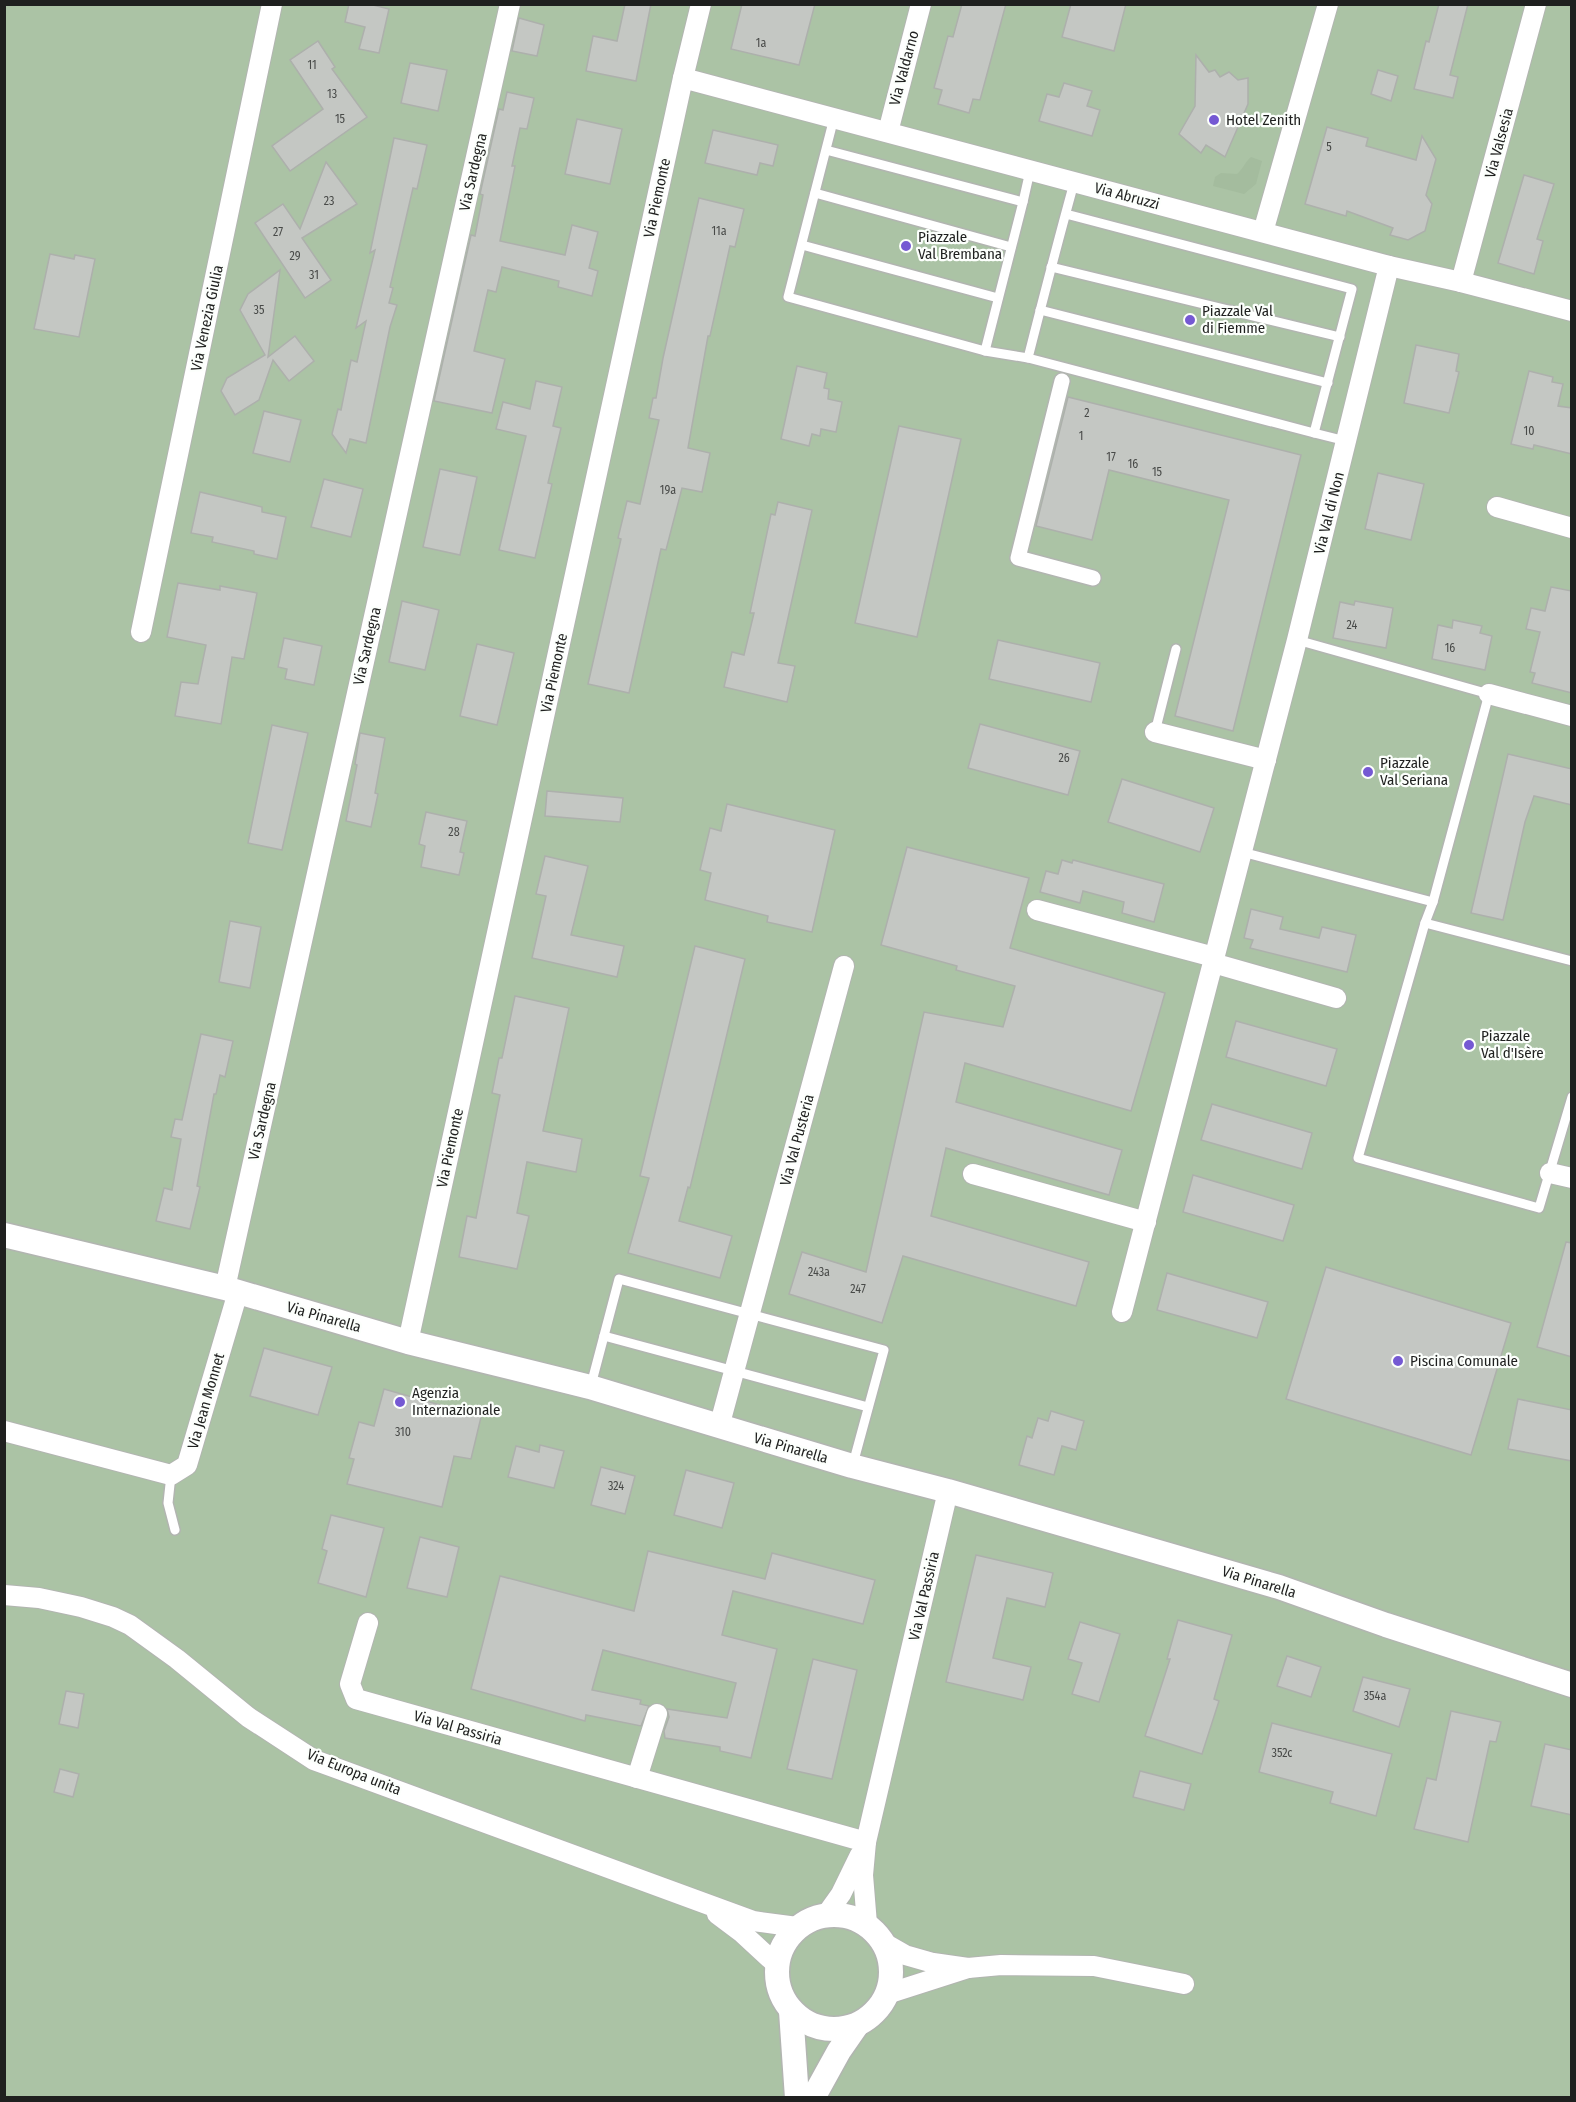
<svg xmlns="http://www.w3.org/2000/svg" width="1576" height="2102" viewBox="0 0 1576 2102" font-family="'Fira Sans Condensed',sans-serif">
<rect width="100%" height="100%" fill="#eff2ee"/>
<rect fill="#abc3a5" x="5" y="5" width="1566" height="2092"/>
<path fill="#a4bc9e" d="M1251,157L1262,161L1256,184L1244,194L1213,186L1215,177L1221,173L1237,174C1243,169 1245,162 1251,157Z"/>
<g fill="#c4c7c3" stroke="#adb0ac" stroke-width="1.5">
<path d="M349,4H369L389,9L379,53L359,49L365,27L345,22Z"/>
<path d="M625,4H651L636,81L586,71L593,36L617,41Z"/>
<path d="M742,4H815L799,65L731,49Z"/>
<path d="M962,4H1006L980,100L973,99L969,113L938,104L942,90L934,88L948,36L953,37Z"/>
<path d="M1071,4H1126L1114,51L1062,37Z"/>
<path d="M1439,4H1468L1450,75L1458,77L1453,98L1414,89L1426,41L1429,42Z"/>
<path d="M519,18L544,25L537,56L512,51Z"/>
<path d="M318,41L335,67L332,69L367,117L290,171L272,146L323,109L290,60Z"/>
<path d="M1196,55L1209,72L1215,70L1220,77L1229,72L1238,80L1248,78V104L1225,157L1206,145L1201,153L1179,134L1195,106Z"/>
<path d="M410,63L447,70L438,111L401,103Z"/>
<path d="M1378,70L1398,76L1391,101L1371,94Z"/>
<path d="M1064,83L1092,91L1087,106L1100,110L1092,136L1039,121L1047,94L1059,97Z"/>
<path d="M507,92L534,98L527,129L520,128L512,166H515L500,241L565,255L572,225L598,232L589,268L598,271L592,296L558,287L559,281L502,267L496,292L488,290L474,351L505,359L492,413L434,401L471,235L475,236L483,195L480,194L499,109L503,110Z"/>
<path d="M577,119L622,129L610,184L565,174Z"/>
<path d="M1327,127L1368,138L1366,146L1416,160L1422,136L1436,159L1426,195L1432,204L1425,231L1408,240L1401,238L1390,235L1393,228L1347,211L1346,216L1305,204Z"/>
<path d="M713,130L778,145L773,166L760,163L757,175L705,163Z"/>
<path d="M394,138L427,145L417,189L413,188L390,287L393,288L389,303L397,305L390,327L366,443L350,439L346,453L332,434L338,409L341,410L351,360L357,362L366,321L356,328L375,250L370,253Z"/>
<path d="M326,162L357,204L302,238L331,280L305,298L255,223L283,204L300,229Z"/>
<path d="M1524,175L1554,184L1537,239L1543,241L1534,274L1498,263Z"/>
<path d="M699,198L744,209L735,247L730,246L710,336H708L688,448L710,453L702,492L682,488L666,550L661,549L629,693L588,684L621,539L618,538L627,501L640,504L659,420L649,418L653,398H656L663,358Z"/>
<path d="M50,254L74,259L75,255L95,259L79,337L34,329Z"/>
<path d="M280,270L268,357L295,336L314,361L289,381L273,360L259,400L235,415L221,391L227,378L265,355L240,310L248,294Z"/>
<path d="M1416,345L1459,354L1456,371L1459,372L1449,413L1404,403Z"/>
<path d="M797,366L827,373L824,388L829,389L828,399L842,402L836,432L821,429L820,436L812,434L809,446L781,439Z"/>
<path d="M1529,371L1553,377L1552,382L1563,384L1558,406L1572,408V454L1534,445L1533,449L1511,444Z"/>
<path d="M536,381L562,387L553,426L561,428L548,483L552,484L535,558L499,550L526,436L496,429L503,402L530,409Z"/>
<path d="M1068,397L1301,455L1233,731L1175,716L1229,500L1109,470L1092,540L1036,526Z"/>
<path d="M264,411L301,420L290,462L253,453Z"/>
<path d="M899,426L961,439L917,637L855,623Z"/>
<path d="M440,469L477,477L460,555L423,547Z"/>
<path d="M1378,473L1424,484L1411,540L1365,529Z"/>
<path d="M324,479L363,489L351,537L311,527Z"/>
<path d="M200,492L262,507V512L286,517L277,559L254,554V551L212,542L213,537L191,533Z"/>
<path d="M778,502L812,510L778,663L795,666L787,702L724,687L732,652L744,655L754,613H750L771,514L775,515Z"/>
<path d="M178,583L220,590V586L257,593L244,659L232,657L221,724L175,716L181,682L198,684L206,645L167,637Z"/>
<path d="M1551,587L1572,591V693L1532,683L1535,673L1530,672L1540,632L1526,629L1531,608L1545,611Z"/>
<path d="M402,601L439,610L425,670L389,662Z"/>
<path d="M1355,601L1393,608L1386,648L1333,638L1340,602L1354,605Z"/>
<path d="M1453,620L1482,626L1480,633L1492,636L1485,670L1432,659L1438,625L1452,628Z"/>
<path d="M284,638L322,646L314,685L285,679L287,669L278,667Z"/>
<path d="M998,640L1100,663L1091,702L989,679Z"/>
<path d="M477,644L514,653L497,725L460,716Z"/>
<path d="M980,724L1080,751L1068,795L968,768Z"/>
<path d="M272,725L308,733L282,850L248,843Z"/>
<path d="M360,733L385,738L375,793L378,794L371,827L346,821L357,765L355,764Z"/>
<path d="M1508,754L1572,769V805L1534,796L1525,822L1503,920L1471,913Z"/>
<path d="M1122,779L1214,808L1200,852L1108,822Z"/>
<path d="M547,791L623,798L620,822L545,816Z"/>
<path d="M727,804L835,830L812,932L767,922L768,916L705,900L711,873L700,870L710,828L721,831Z"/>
<path d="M426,812L467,821L460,852L464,853L459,875L421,867L425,846L419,844Z"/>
<path d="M907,847L1029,878L1010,948L1165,993L1131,1111L965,1063L956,1102L1122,1150L1109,1195L946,1148L931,1216L1089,1262L1076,1306L903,1256L882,1323L789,1294L802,1252L866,1272L924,1012L1003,1027L1015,986L956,970L957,966L881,945Z"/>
<path d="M545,856L588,866L571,935L624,946L617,977L532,958L546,896L536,894Z"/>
<path d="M1062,860L1072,863L1073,860L1164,884L1154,922L1122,913L1124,902L1083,891L1080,903L1040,892L1046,871L1058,874Z"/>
<path d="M1251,909L1283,917L1280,929L1319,938L1322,927L1356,935L1347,972L1250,948L1253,940L1244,938Z"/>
<path d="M230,921L261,927L250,988L219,982Z"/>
<path d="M695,946L745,959L690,1188L688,1187L679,1221L732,1236L720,1278L628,1253L649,1178L640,1176Z"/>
<path d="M515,996L569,1008L543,1131L582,1139L576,1172L527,1162L517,1213L529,1216L517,1269L459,1257L467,1216L476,1218L500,1095L492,1093L499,1058H502Z"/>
<path d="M1236,1021L1337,1049L1326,1086L1226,1057Z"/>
<path d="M201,1034L233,1041L225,1077L220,1075L216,1094H214L197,1186L200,1187L190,1229L156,1221L164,1188L172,1190L181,1139L171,1137L175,1119L182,1120Z"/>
<path d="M1212,1104L1312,1133L1302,1169L1201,1140Z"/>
<path d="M1193,1175L1294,1205L1283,1241L1183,1212Z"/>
<path d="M1566,1242L1572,1243V1357L1537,1347Z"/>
<path d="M1326,1267L1511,1323L1471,1455L1286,1399Z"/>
<path d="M1167,1273L1268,1302L1257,1338L1157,1310Z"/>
<path d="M264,1348L332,1367L318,1415L250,1396Z"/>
<path d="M384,1389L447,1407L448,1406L482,1413L471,1459L454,1456L442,1507L347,1484L354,1459L349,1458L359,1422L374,1426Z"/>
<path d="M1518,1399L1572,1410V1461L1508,1449Z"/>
<path d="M1051,1411L1084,1421L1076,1450L1062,1446L1054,1475L1019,1465L1027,1436L1032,1438L1038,1418L1048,1421Z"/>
<path d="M540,1445L564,1451L554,1488L508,1477L516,1446L539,1452Z"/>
<path d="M601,1467L635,1476L625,1514L591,1505Z"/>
<path d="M686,1470L734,1483L722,1528L674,1515Z"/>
<path d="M331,1515L384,1528L366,1597L318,1583L327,1551L322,1549Z"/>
<path d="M420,1537L459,1547L447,1597L407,1588Z"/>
<path d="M648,1551L765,1579L772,1553L875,1580L863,1624L733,1591L722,1635L777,1649L751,1758L720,1751V1747L665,1738L664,1731L669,1717L667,1709L727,1718L736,1683L603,1650L592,1690L641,1700L640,1704L649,1706L641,1726L586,1715L585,1721L471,1689L500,1576L634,1611Z"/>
<path d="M976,1555L1053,1573L1045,1607L1007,1598L993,1658L1031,1667L1023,1700L946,1682Z"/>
<path d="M1178,1620L1232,1635L1214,1699L1219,1701L1202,1754L1145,1736L1170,1659H1167Z"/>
<path d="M1080,1622L1120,1634L1099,1702L1072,1694L1082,1663L1068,1659Z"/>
<path d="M1287,1656L1321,1667L1311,1697L1277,1686Z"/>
<path d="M813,1659L857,1670L832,1779L787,1769Z"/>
<path d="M1363,1677L1410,1689L1399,1727L1353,1711Z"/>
<path d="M66,1691L84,1694L78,1728L59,1724Z"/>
<path d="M1451,1711L1501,1722L1496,1742L1490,1741L1468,1842L1414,1829L1427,1778L1436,1780Z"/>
<path d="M1272,1723L1392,1754L1376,1816L1330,1803L1333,1792L1259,1772Z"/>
<path d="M1545,1744L1572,1750V1815L1531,1806Z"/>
<path d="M60,1769L79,1774L73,1797L54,1792Z"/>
<path d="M1140,1771L1191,1784L1184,1810L1133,1797Z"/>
</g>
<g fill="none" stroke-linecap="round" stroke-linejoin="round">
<defs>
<g id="service">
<path d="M826,150L1023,202L985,351L788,297L834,118"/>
<path d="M815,193L1011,247"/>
<path d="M1023,202L1030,171"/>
<path d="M1066,214L1352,289L1314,433L1028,358C1043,299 1058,241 1074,183"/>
<path d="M802,245L998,298"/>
<path d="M1051,267L1340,337"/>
<path d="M1040,310L1328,383"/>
<path d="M985,351L1028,358"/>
<path d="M1314,433L1346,441"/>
<path d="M1297,640L1489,694L1433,902L1425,923L1358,1158L1539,1208L1572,1097"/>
<path d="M1155,732L1176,649"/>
<path d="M1242,852L1433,902"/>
<path d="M1425,923L1572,961"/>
<path d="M604,1336L868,1407"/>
<path d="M591,1385L619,1279L884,1350L853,1464"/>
<path d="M171,1475L168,1503L175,1530"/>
</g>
<path id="pedestrian" d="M1062,381L1018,558L1093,578"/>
<g id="minor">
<path d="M683,78L1389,266L1461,282L1572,311"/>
<path d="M888,132L921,4"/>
<path d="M1263,232L1328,4"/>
<path d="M1461,282L1536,4"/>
<path d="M1497,507L1572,528"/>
<path d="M141,632L272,4"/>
<path d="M1489,694L1572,716"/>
<path d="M1155,732L1266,760"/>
<path d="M1037,910L1214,957"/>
<path d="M1213,963L1336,998"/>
<path d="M1550,1173L1572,1178"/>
<path d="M973,1174L1146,1222"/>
<path d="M225,1288L510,4"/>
<path d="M1122,1312L1297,640L1389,266"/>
<path d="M408,1342L683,78L701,4"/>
<path d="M719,1427L844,966"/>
<path d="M4,1431L171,1475L187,1465L238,1292"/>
<path d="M4,1595L39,1598L81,1607L113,1617L130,1625L177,1659L248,1717L314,1760L753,1921L797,1927"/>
<path d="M368,1623L350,1684L356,1699L866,1842"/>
<path d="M637,1778L657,1714"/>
<path d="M717,1914L741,1932L777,1965"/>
<path d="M826,1915L841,1894L860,1855"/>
<path d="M867,1924L863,1875L866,1842L948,1491"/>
<path d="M884,1943L905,1955L933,1963L968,1968L887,1994"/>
<path d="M968,1968L1001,1965L1094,1966L1184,1984"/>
</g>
<g id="tertiary">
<path d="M4,1235L225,1288L408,1342L590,1387L852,1466L948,1491L1279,1587L1386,1625L1572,1685"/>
<circle cx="834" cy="1972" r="57"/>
<path d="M791,2011L797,2098"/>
<path d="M813,2098L839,2051L857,2025"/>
</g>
</defs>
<use href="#service" stroke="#b2b5b1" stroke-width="12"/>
<use href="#pedestrian" stroke="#b2b5b1" stroke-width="18"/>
<use href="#minor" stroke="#b2b5b1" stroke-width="22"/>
<use href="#tertiary" stroke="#b2b5b1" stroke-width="27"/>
<use href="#service" stroke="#fff" stroke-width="9"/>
<use href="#pedestrian" stroke="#fff" stroke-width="15"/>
<use href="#minor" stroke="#fff" stroke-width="20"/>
<use href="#tertiary" stroke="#fff" stroke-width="24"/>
</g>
<g fill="#7559d3" stroke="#fcfffc" stroke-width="2">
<circle cx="1214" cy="120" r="6"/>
<circle cx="906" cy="246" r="6"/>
<circle cx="1190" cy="320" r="6"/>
<circle cx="1368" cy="772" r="6"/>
<circle cx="1469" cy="1045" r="6"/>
<circle cx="1398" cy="1361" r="6"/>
<circle cx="400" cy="1402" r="6"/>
</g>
<g text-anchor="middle" stroke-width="4.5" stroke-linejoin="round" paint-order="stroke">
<g font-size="12" fill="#484a48">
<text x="761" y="47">1a</text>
<text x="312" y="69">11</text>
<text x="332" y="98">13</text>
<text x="340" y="123">15</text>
<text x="1329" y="151">5</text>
<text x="329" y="205">23</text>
<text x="719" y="235">11a</text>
<text x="278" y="236">27</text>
<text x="295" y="260">29</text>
<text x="314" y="279">31</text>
<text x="259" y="314">35</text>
<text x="1087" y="417">2</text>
<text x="1529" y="435">10</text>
<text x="1081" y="440">1</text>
<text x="1111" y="461">17</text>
<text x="1133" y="468">16</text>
<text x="1157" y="476">15</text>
<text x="668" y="494">19a</text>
<text x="1352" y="629">24</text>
<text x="1450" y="652">16</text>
<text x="1064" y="762">26</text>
<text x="454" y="836">28</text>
<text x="819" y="1276">243a</text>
<text x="858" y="1293">247</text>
<text x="403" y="1436">310</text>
<text x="616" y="1490">324</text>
<text x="1375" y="1700">354a</text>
<text x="1282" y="1757">352c</text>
</g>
<g font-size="15" fill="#1f201f" stroke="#fcfffc">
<text transform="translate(904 68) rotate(-75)" y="5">Via Valdarno</text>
<text transform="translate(1499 143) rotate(-75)" y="5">Via Valsesia</text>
<text transform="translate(473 172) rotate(-77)" y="5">Via Sardegna</text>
<text transform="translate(1127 196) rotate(15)" y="5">Via Abruzzi</text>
<text transform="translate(657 198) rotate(-78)" y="5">Via Piemonte</text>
<text transform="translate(207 318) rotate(-78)" y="5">Via Venezia Giulia</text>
<text transform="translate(1329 513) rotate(-76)" y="5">Via Val di Non</text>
<text transform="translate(367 646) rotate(-77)" y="5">Via Sardegna</text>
<text transform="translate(554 673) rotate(-78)" y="5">Via Piemonte</text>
<text transform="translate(262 1121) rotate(-77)" y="5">Via Sardegna</text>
<text transform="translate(797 1140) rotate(-75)" y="5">Via Val Pusteria</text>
<text transform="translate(450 1148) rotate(-78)" y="5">Via Piemonte</text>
<text transform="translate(324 1317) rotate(16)" y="5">Via Pinarella</text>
<text transform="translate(206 1401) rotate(-74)" y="5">Via Jean Monnet</text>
<text transform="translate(791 1448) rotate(16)" y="5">Via Pinarella</text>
<text transform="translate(1259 1582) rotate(17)" y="5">Via Pinarella</text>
<text transform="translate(924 1596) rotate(-77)" y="5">Via Val Passiria</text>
<text transform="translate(458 1728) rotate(16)" y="5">Via Val Passiria</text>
<text transform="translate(354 1772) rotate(22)" y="5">Via Europa unita</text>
</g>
<g font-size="15" fill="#1f201f" stroke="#fcfffc" text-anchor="start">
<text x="1226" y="125">Hotel Zenith</text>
<text x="918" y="242">Piazzale<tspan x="918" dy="17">Val Brembana</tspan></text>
<text x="1202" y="316">Piazzale Val<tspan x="1202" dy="17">di Fiemme</tspan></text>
<text x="1380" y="768">Piazzale<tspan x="1380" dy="17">Val Seriana</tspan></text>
<text x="1481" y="1041">Piazzale<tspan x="1481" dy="17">Val d'Isère</tspan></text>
<text x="1410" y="1366">Piscina Comunale</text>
<text x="412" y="1398">Agenzia<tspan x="412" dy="17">Internazionale</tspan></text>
</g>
</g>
<rect width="1576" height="2102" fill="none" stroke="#1f201f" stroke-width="12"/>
</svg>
